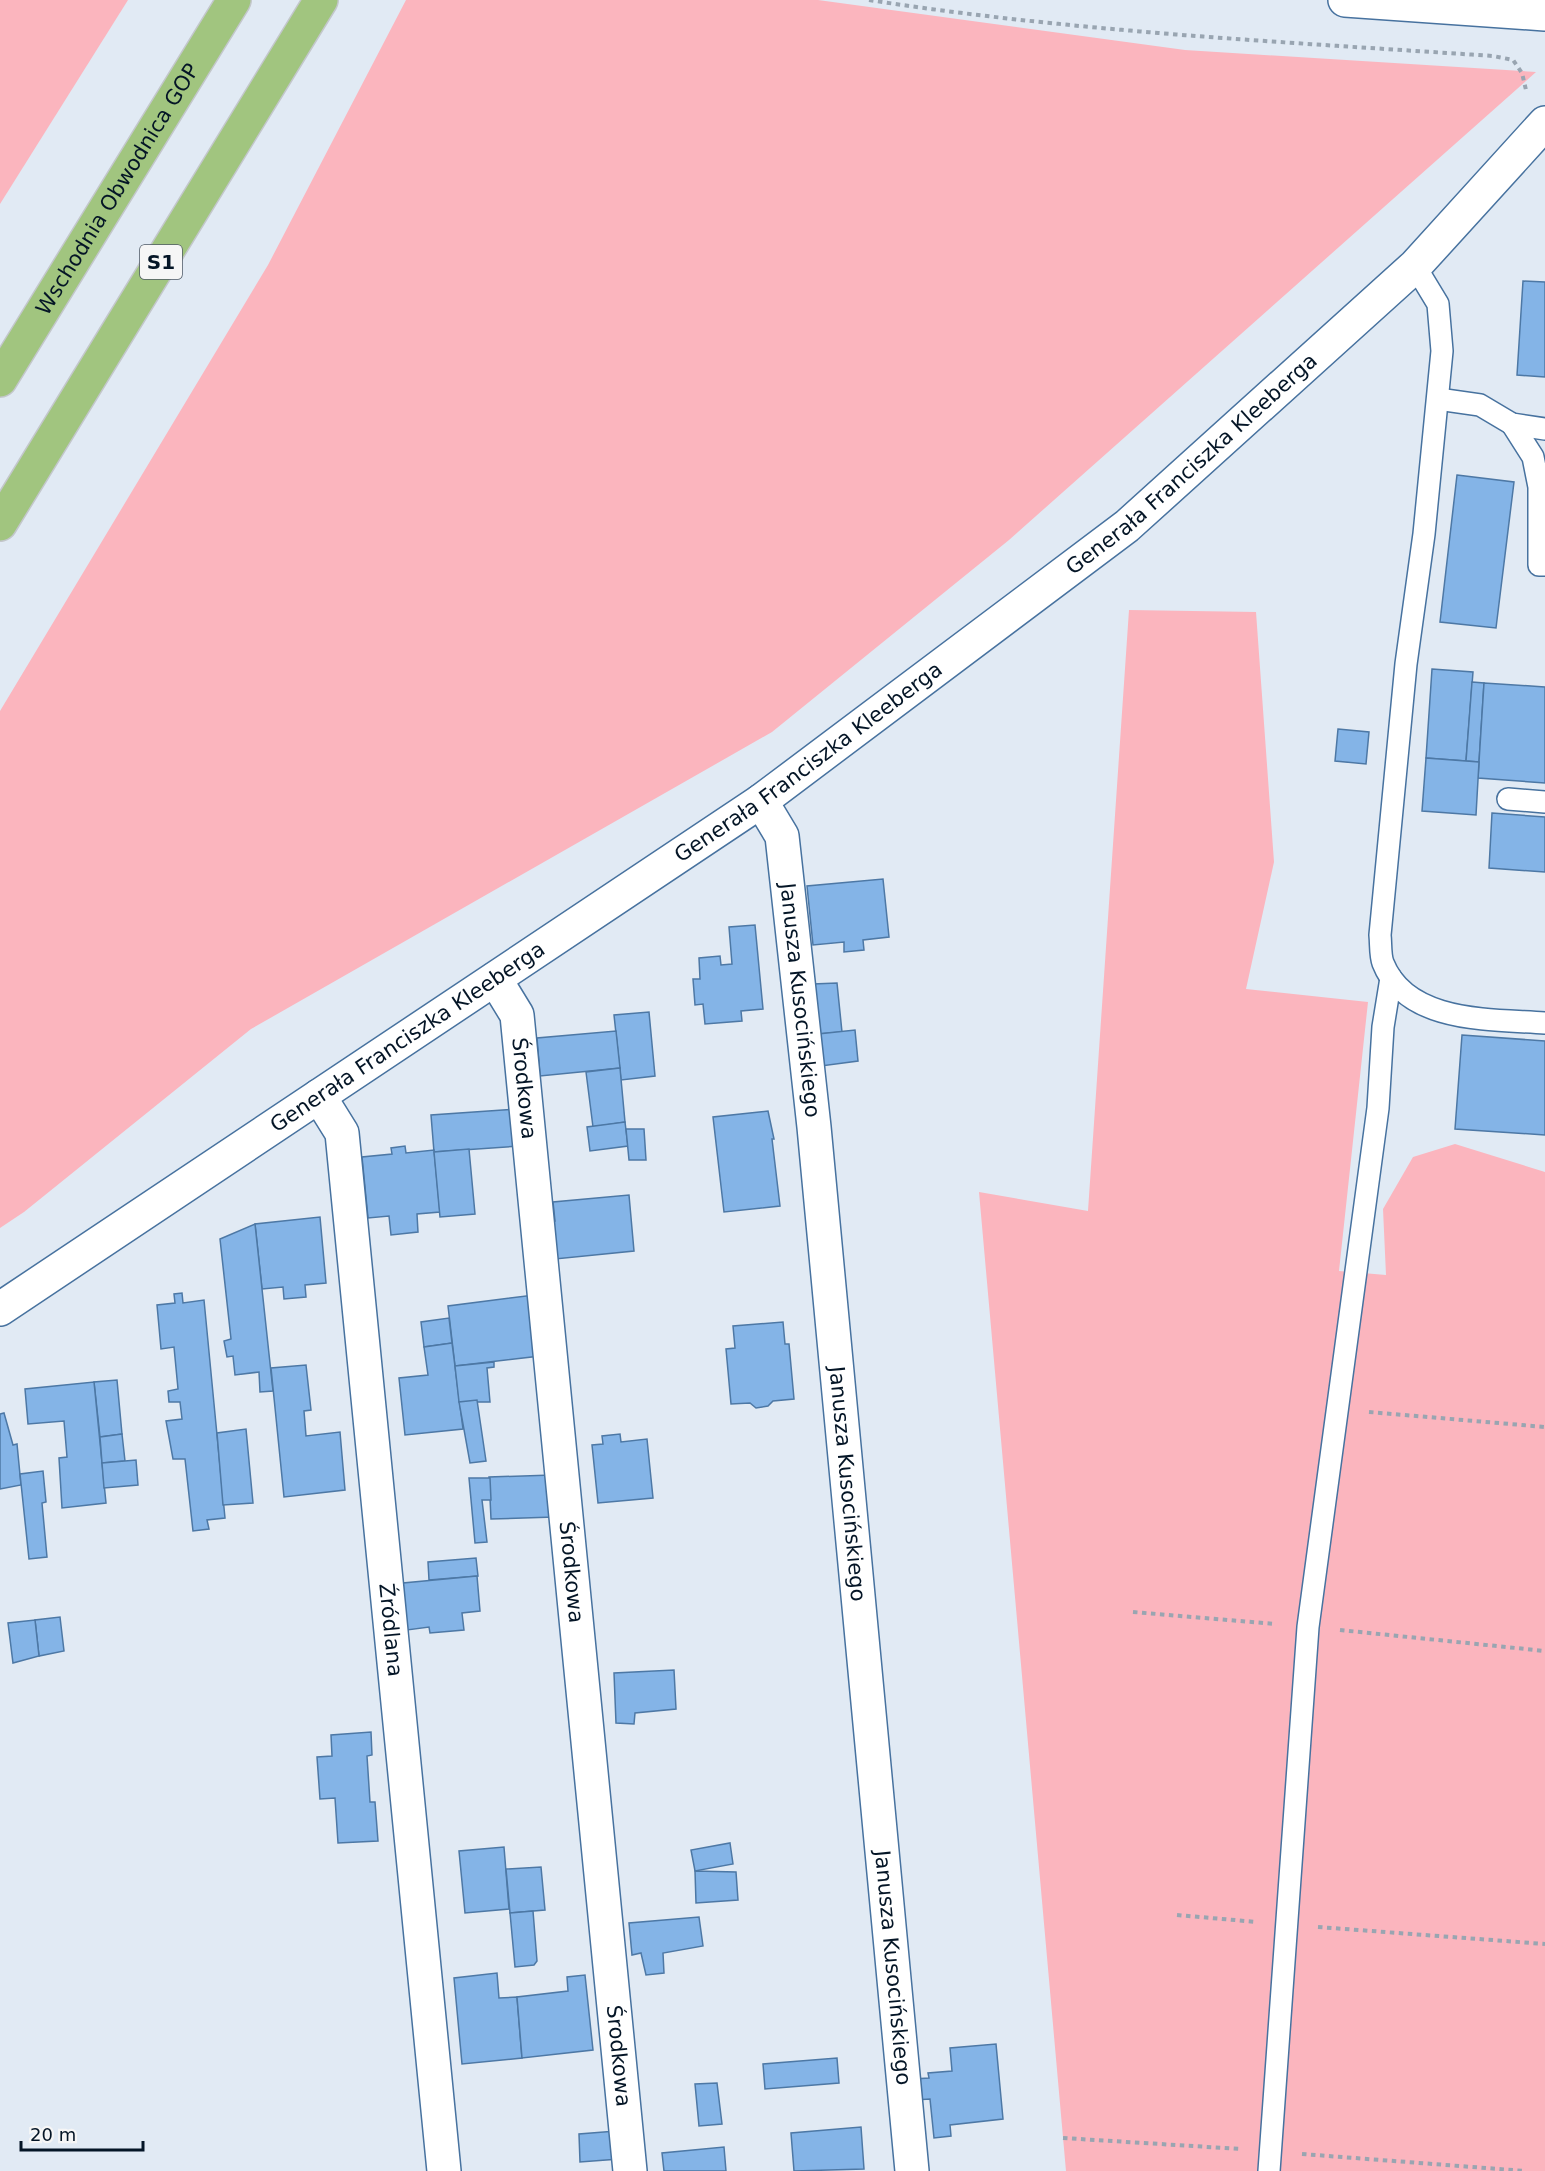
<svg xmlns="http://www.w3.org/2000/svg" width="1545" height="2171" viewBox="0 0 1545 2171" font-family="'DejaVu Sans',sans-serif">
<rect width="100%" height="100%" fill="#e1eaf4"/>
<g fill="#fbb5be">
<path d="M0,0H128L0,204Z"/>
<path d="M406,0H818L1185,50L1536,72L1009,540L772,732L251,1029L24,1212L0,1228V711L268,265Z"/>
<path d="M1129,610L1256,612L1274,862L1246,989L1368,1002L1339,1271L1386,1275L1383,1209L1413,1157L1455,1144L1545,1172V2171H1066L979,1192L1088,1211Z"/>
</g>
<g fill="#84b4e7" stroke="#4d78a5" stroke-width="1.5">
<path d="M1523,281L1545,282V377L1517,375Z"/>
<path d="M1457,475L1514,482L1496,628L1440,622Z"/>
<path d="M1432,669L1473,672L1466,761L1426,758Z"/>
<path d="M1472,682L1484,683L1479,762L1466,761Z"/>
<path d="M1484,683L1545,687V783L1478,778Z"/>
<path d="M1338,729L1369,732L1366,764L1335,761Z"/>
<path d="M1426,758L1479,762L1476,815L1422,811Z"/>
<path d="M1492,813L1545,817V872L1489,868Z"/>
<path d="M883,879L889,937L863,940L864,950L844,952V942L813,945L807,886Z"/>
<path d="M755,925L763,1009L741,1011L742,1021L705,1024L703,1004L695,1005L693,979H700L699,958L720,956L721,965L732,964L729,927Z"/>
<path d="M837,983L842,1032L818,1034L813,984Z"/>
<path d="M649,1012L655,1076L621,1080L614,1015Z"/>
<path d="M855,1030L858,1061L821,1066L818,1034Z"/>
<path d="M616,1031L620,1068L540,1076L537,1038Z"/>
<path d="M1462,1035L1545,1041V1135L1455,1129Z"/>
<path d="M620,1068L625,1122L593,1127L586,1072Z"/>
<path d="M516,1109L519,1146L434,1152L431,1115Z"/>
<path d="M768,1111L774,1139H772L780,1206L724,1212L713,1117Z"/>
<path d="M625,1122L628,1146L590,1151L587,1127Z"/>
<path d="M626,1129H644L646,1160H629Z"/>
<path d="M405,1146L406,1153L434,1150L440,1212L417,1214L418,1232L391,1235L389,1216L368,1218L362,1157L392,1154L391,1148Z"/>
<path d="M469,1149L475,1214L440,1217L434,1152Z"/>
<path d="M629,1195L634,1251L555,1259L552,1221H555L553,1202Z"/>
<path d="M320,1217L326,1283L305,1285L306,1297L284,1299L283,1287L262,1289L255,1224Z"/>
<path d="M255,1224L273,1391L260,1392L259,1372L235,1375L233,1356L227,1357L224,1341L231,1339L220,1239Z"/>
<path d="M182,1293L183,1303L204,1300L225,1518L207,1520L209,1529L193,1531L185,1459H173L166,1421L182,1419L180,1402H169L168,1391L178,1389L174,1347L161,1349L157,1305L175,1303L174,1294Z"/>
<path d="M534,1295L540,1356L455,1366L448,1306Z"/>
<path d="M449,1318L452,1343L424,1347L421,1322Z"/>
<path d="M783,1322L785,1344H789L794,1399L773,1401L768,1406L756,1408L750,1403L731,1404L726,1349L735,1348L733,1326Z"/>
<path d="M452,1343L463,1429L405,1435L399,1378L428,1375L424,1347Z"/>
<path d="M494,1362V1367L487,1368L490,1402H459L455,1366Z"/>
<path d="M306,1365L311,1410L304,1411L306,1436L340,1432L345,1490L284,1497L271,1368Z"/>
<path d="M117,1380L122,1434L100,1437L94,1382Z"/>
<path d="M94,1382L106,1503L62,1508L59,1458L67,1457L64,1421L28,1424L25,1389Z"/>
<path d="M477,1400L486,1461L470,1463L459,1402Z"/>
<path d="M4,1413L13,1445L17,1444L21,1485L0,1489V1414Z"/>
<path d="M246,1429L253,1503L223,1505L217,1433Z"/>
<path d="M122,1434L125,1461L102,1463L100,1437Z"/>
<path d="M620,1434L621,1442L647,1439L653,1498L598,1503L592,1445L603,1444L602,1436Z"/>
<path d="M136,1460L138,1485L104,1488L102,1463Z"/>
<path d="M43,1471L46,1502L42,1503L47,1557L29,1559L20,1474Z"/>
<path d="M552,1475L554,1517L491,1519L489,1477Z"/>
<path d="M469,1478H490L491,1500H482L487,1542L475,1543Z"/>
<path d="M476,1558L478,1576L429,1580L428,1562Z"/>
<path d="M477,1576L480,1611L462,1613L464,1630L430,1633L429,1627L407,1630L403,1583Z"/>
<path d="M60,1617L64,1651L39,1656L35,1620Z"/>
<path d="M35,1620L39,1656L13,1663L8,1623Z"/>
<path d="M674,1670L676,1709L635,1713L634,1724L616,1723L614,1673Z"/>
<path d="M371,1732L372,1755L367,1756L370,1802H375L378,1841L338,1843L335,1798L320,1799L317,1757L332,1756L331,1735Z"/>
<path d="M730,1843L733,1864L695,1871L691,1850Z"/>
<path d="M504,1847L509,1909L465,1913L459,1851Z"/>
<path d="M541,1867L545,1910L510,1913L506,1869Z"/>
<path d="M695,1871L736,1872L738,1900L696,1903Z"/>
<path d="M533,1911L537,1961L534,1965L515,1967L510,1913Z"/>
<path d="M699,1917L703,1946L663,1953L664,1973L646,1975L641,1953L632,1955L629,1923Z"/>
<path d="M497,1973L499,1998L517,1997L522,2058L462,2064L454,1978Z"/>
<path d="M585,1975L593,2050L522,2058L517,1997L568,1991L567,1977Z"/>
<path d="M996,2044L1003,2119L950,2125L951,2136L934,2138L930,2099L915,2100L913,2079L929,2078L928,2073L952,2071L950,2048Z"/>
<path d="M837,2058L839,2083L765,2089L763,2064Z"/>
<path d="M717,2083L722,2124L699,2126L695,2084Z"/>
<path d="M861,2127L864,2169L794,2171L791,2133Z"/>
<path d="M616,2131L619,2159L580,2162L579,2134Z"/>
<path d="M724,2147L726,2171H664L662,2153Z"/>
</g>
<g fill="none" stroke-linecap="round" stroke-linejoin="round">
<defs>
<g id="lane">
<path d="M1415,266L1438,304L1442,351L1424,534L1406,664L1380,935C1381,944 1380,955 1383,963C1407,1024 1492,1019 1545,1023"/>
<path d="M1438,399L1480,405L1512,424L1545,429"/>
<path d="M1512,424L1533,457L1539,487V565H1545"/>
<path d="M1508,799L1545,802"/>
<path d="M1269,2171L1308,1627L1378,1108L1383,1027L1391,978"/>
</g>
<g id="street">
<path id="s1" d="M761,801L782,836L814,1127L912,2171"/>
<path id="s2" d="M495,979L517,1015L630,2171"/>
<path id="s3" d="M319,1096L342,1133L444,2171"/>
<path id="s4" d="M0,1309L761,801L1127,526L1415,266L1545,123"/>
</g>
<path id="secondary" d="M1345,0L1545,14"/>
<g id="highway">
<path id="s5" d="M0,380L234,0"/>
<path d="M0,524L321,0"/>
</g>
</defs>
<use href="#lane" stroke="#47729f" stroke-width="24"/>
<use href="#street" stroke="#47729f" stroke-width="36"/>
<use href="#secondary" stroke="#47729f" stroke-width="36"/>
<use href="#highway" stroke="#c3c7cb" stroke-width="36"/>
<g stroke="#99a5b1" stroke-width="4" stroke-dasharray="4.5 4.5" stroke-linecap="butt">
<path d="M869,0C1075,32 1285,42 1493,56L1513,60L1522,73L1526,90"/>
<path d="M1369,1412L1545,1427"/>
<path d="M1133,1612L1276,1624"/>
<path d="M1340,1630L1545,1651"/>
<path d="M1177,1915L1257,1922"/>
<path d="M1318,1927L1545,1944"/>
<path d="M1063,2138L1241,2149"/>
<path d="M1302,2154L1525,2171"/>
</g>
<use href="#lane" stroke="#fff" stroke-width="21"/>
<use href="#street" stroke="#fff" stroke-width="33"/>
<use href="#secondary" stroke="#fff" stroke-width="33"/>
<use href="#highway" stroke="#a1c57f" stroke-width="33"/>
</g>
<g text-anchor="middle" stroke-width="4.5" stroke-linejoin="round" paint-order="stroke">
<rect fill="#f6f6f6" stroke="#4d5864" stroke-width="1.5" x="140" y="245" width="42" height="34" rx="4.5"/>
<g font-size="20" font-weight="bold" fill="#041526">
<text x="161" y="269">S1</text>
</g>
<g font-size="21" fill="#041526" stroke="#f6f6f6">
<text dy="7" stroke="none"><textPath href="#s5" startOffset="224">Wschodnia Obwodnica GOP</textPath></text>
<text dy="7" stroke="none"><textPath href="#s4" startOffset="1462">Generała Franciszka Kleeberga</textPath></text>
<text dy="7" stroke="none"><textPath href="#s4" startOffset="976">Generała Franciszka Kleeberga</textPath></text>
<text dy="7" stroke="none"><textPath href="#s1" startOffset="206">Janusza Kusocińskiego</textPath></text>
<text dy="7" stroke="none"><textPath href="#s4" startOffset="490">Generała Franciszka Kleeberga</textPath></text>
<text dy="7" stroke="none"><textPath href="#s2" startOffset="116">Środkowa</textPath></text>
<text dy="7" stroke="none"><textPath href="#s1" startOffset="692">Janusza Kusocińskiego</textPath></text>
<text dy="7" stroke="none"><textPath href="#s2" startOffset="602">Środkowa</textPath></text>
<text dy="7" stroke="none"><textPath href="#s3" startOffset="543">Źródlana</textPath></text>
<text dy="7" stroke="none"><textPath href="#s1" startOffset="1178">Janusza Kusocińskiego</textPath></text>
<text dy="7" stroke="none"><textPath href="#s2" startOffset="1088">Środkowa</textPath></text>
</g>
</g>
<path d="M21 2141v9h122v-9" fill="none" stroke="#041526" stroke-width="3"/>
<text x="30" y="2141" font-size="18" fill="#041526" stroke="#f6f6f6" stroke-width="4.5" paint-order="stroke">20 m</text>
</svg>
